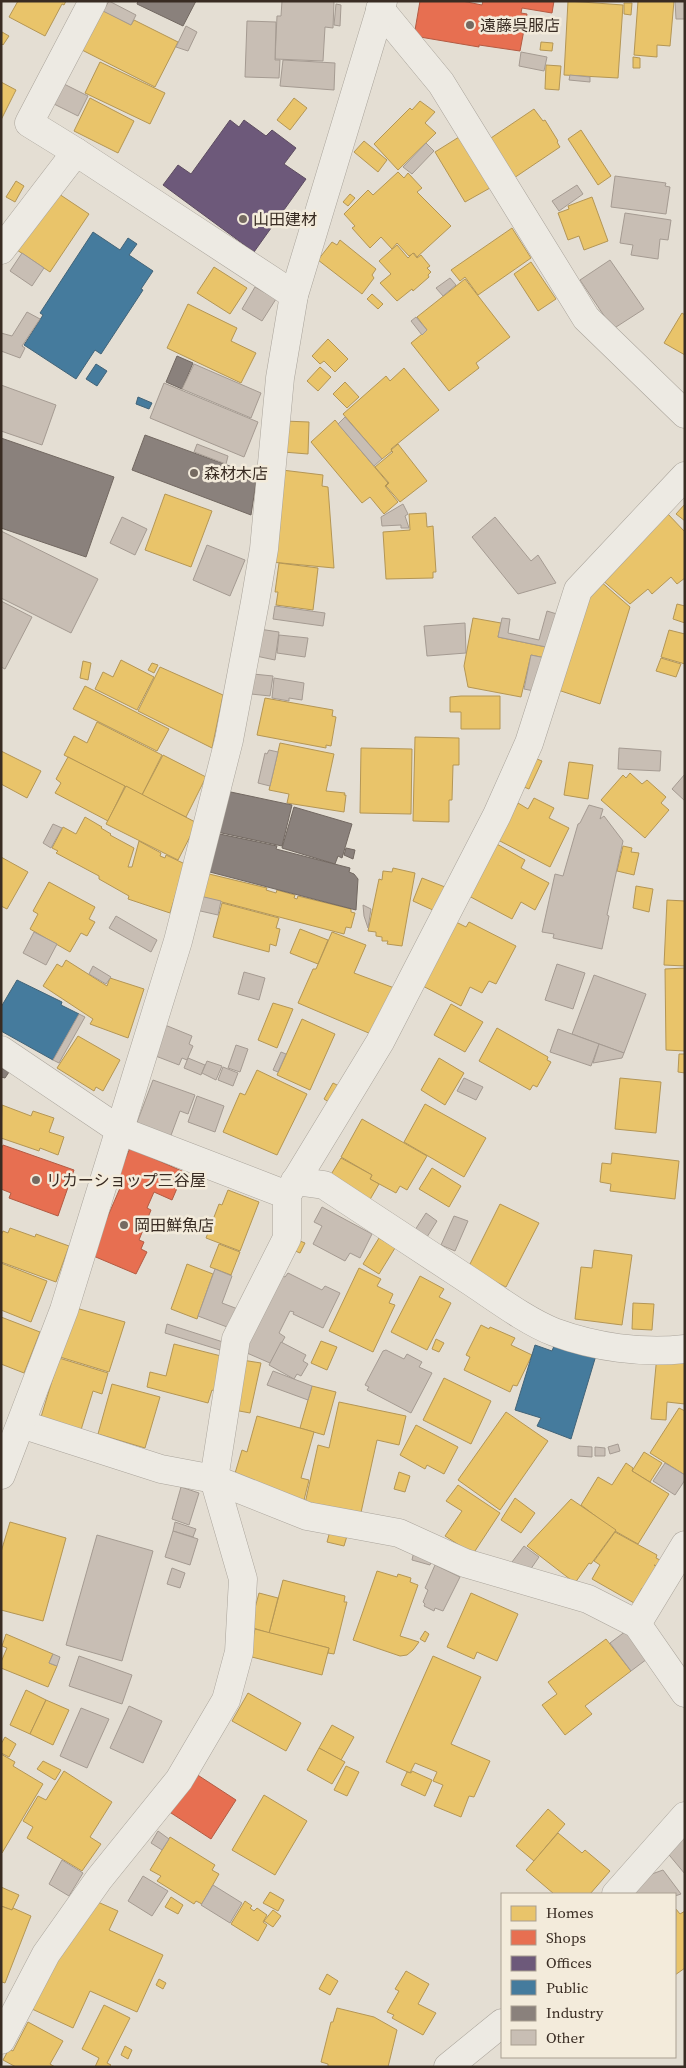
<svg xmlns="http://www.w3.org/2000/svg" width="686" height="2068" viewBox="0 0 686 2068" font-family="'Source Serif 4','Noto Sans JP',serif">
<rect width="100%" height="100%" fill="#e4ded3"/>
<g fill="#e9c46a" stroke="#b49655">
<path d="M18,1H66L64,5L62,4L45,36L9,17Z"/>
<path d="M568,1L623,5L618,78L564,75Z"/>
<path d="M638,1H674L670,46L657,45V57L634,55Z"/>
<path d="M624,3H632L631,15L624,14Z"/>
<path d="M102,10L131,25L134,20L178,42L155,87L82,50Z"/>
<path d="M2,32L9,36L3,45L1,43Z"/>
<path d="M541,42L553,43L552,51L540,50Z"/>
<path d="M633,57L640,58V68H633Z"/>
<path d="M100,62L165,93L150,124L85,93Z"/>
<path d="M546,65L561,66L559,90L545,89Z"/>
<path d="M1,82L16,90L1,120Z"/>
<path d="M90,98L134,121L118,153L74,131Z"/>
<path d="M294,98L307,108L290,130L277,120Z"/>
<path d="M420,101L435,112L425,123L436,133L398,170L374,144L410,108L412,110Z"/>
<path d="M534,109L543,121L545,120L558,141L557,142L560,147L511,180L485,142Z"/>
<path d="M581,130L611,176L598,185L568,139Z"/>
<path d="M459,137L490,188L465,202L435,152Z"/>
<path d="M364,141L387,160L378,172L354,152Z"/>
<path d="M398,172L404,178L408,173L422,188L417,192L451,226L417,257L414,253L409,256L397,243L392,249L381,237L370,248L352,228L355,226L344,214L368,190L373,195Z"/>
<path d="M16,181L24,186L15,202L6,197Z"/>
<path d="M56,192L89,214L50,272L17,250Z"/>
<path d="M350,194L355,198L348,206L343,202Z"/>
<path d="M592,197L608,241L584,250L579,236L568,240L558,213L569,209L568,206Z"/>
<path d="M512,228L531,258L478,295L465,277L460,281L451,270Z"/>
<path d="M340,240L376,269L372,275L374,278L362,294L318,260L332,242L337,245Z"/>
<path d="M397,245L408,258L413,253L417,258L421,255L430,266L427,268L431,272L428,275L429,277L413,291L412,289L397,301L380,283L391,274L379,261Z"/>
<path d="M531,262L556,299L538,311L514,274Z"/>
<path d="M214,267L247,288L230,314L197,293Z"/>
<path d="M465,279L510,337L476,363L479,368L449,391L411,343L427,330L417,317Z"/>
<path d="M372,294L383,304L378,309L367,299Z"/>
<path d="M188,304L237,328L231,341L256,353L241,383L167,348Z"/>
<path d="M682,313L685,315V355L664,343Z"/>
<path d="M328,339L348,359L335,372L324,361L320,364L312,356Z"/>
<path d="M320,367L331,377L318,391L307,381Z"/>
<path d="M404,368L439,410L391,449L392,451L382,459L343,414L386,376L390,381Z"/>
<path d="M345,382L359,397L347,408L333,394Z"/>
<path d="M335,420L388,483L385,486L398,502L384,514L370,497L362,503L311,442Z"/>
<path d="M284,421L309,422L308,454L283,452Z"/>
<path d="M398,444L427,481L400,502L386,486L389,483L375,467L393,452L391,450Z"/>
<path d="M282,470L323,475L322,486L328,487L334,568L271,562Z"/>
<path d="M165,494L212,511L191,567L145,550Z"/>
<path d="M685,504V521L676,514Z"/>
<path d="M426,513L427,527L433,526L436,572H433V578L386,579L383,532L410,530L409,514Z"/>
<path d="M667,513L685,532V578L677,584L671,577L652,594L648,589L630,604L601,579Z"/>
<path d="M279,563L318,568L313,610L276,605L278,592H275Z"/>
<path d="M599,580L630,607L600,704L555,689L590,590Z"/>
<path d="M677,604L685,606V623L673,619Z"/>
<path d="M473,618L501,623L498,637L551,648L550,659L531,655L521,697L468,687L464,666Z"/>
<path d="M669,630L685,634V664L661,657Z"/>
<path d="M661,658L681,664L676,677L656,671Z"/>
<path d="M121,660L154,677L137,710L95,689L103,672L113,677Z"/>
<path d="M83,661L91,663L88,680L80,678Z"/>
<path d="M152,663L158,665L154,673L148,670Z"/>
<path d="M160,667L223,695L212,748L138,711Z"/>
<path d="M85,686L169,729L157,751L73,709Z"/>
<path d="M461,696H500V729H461V712H450V697Z"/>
<path d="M265,698L333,710L332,716L336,717L331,746L326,745V748L257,735Z"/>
<path d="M97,722L162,755L142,795L64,755L74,736L87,743Z"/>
<path d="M415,737L459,738V765H453L452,800H449V822L413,821Z"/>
<path d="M280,743L334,754L326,791L345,793L344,795H346L344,812L287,803L289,794L269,790Z"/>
<path d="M361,748L412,749L411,814L360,813Z"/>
<path d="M1,751L41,771L27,798L1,784Z"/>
<path d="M163,755L206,777L186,817L142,795Z"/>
<path d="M68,757L125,786L108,821L55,793L61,783L56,779Z"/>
<path d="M532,757L542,761L529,789L519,785Z"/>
<path d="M569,762L593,765L588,799L564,795Z"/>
<path d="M630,773L642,784L647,780L666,797L661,803L669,810L645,838L601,800L623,775L626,778Z"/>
<path d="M126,786L197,823L178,860L106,824Z"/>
<path d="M534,798L554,808L549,818L569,828L550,867L498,840L518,803L528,809Z"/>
<path d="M85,817L102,827L101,828L111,834L110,835L134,848L128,867H132L139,841L161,853L160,856L165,858L166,855L185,864L170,913L128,899L129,896L99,879V876L56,853L58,851L52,848L63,827L76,834Z"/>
<path d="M495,843L525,860L521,868L549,883L535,910L521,902L512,919L467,895Z"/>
<path d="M623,846L632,848L631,852L639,853L634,875L617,871Z"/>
<path d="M1,857L28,872L7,909L1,906Z"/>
<path d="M393,868L415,873L402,946L387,944L388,941H382V937L376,936V932L368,931L379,879L382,880L383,871L392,872Z"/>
<path d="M205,873L267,888L266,890L276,893L277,890L295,895L294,898L297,899L298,896L351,909V912L355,913L351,928L346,927L344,934L199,896Z"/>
<path d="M422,878L445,887L435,911L413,901Z"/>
<path d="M49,882L95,907L89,919L95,922L87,936L81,933L70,952L30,929L38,914L33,911Z"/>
<path d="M636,886L653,889L649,912L633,908Z"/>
<path d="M667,900L685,901V966L664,965Z"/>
<path d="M222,903L279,918L276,928L280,929L276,946L270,944L269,952L213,937Z"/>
<path d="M452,920L466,927L469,922L516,946L496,984L489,981L482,993L470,987L461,1006L419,984Z"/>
<path d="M300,929L328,940L318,964L290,953Z"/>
<path d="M332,932L366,945L354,973L397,989L371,1034L298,1003L313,969H316Z"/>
<path d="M66,960L107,986L110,978L144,989L128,1038L90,1024L93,1019L43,986L57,964L62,967Z"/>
<path d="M685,968V1051L666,1050L665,969Z"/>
<path d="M273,1003L293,1009L277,1048L258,1040Z"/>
<path d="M451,1004L483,1022L465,1052L434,1035Z"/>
<path d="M302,1019L335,1034L310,1090L277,1075Z"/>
<path d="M497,1028L548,1057L547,1060L551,1062L537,1087L533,1085L530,1090L479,1061Z"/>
<path d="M78,1036L120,1060L103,1091L96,1087L94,1091L57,1068Z"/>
<path d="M679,1054H685V1073L678,1072Z"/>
<path d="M439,1058L464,1073L445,1105L421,1090Z"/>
<path d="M257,1070L307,1094L277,1155L223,1132L240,1093L245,1095Z"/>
<path d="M620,1078L661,1082L656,1133L615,1129Z"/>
<path d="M333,1083L345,1089L335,1106L324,1099Z"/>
<path d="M425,1104L486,1138L464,1177L404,1142Z"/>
<path d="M2,1105L31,1116L33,1111L54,1118L49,1132L64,1137L58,1155L40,1148L39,1151L1,1138Z"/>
<path d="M362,1119L427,1156L407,1190L400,1186L396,1193L370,1179L372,1175L341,1157Z"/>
<path d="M612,1153L679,1161L675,1199L610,1191L611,1184L600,1182L602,1163L611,1164Z"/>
<path d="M341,1158L372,1175L370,1179L379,1184L368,1203L327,1181Z"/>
<path d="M432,1168L461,1186L449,1207L419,1189Z"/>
<path d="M228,1190L259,1202L240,1251L206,1238L219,1204L222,1205Z"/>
<path d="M500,1204L539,1223L506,1287L468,1268Z"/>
<path d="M10,1228L35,1237L36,1234L69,1246L56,1282L1,1262V1235L3,1231L8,1233Z"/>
<path d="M290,1237L305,1243L300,1253L286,1247Z"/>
<path d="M379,1238L395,1248L379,1274L363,1264Z"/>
<path d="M219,1244L240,1252L231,1275L210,1267Z"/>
<path d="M594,1250L632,1255L622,1325L575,1319L581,1267L592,1268Z"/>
<path d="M1,1263L47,1281L31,1322L1,1310Z"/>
<path d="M187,1264L213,1274L197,1319L171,1309Z"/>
<path d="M359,1268L381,1279L377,1286L393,1294L389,1303L395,1305L373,1352L329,1331Z"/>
<path d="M420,1276L444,1289L439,1297L451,1303L427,1350L391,1332Z"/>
<path d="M633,1303L654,1304L652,1330L632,1329Z"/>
<path d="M76,1308L125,1322L109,1372L60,1357Z"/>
<path d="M1,1317L40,1332L24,1373L1,1364Z"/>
<path d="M481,1325L489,1329L490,1327L515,1338L511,1345L532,1355L517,1386L513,1385L510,1392L464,1370L470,1357L466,1355Z"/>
<path d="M436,1339L444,1343L439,1352L432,1349Z"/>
<path d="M321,1341L337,1347L327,1370L311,1363Z"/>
<path d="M174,1344L225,1357L217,1392L212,1390L208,1403L147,1387L150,1372L166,1376Z"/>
<path d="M657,1355L685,1357V1404L667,1402L666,1420L651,1419Z"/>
<path d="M59,1358L108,1373L102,1394L93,1391L81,1430L41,1417Z"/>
<path d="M242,1360L261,1363L250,1413L234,1410Z"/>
<path d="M444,1378L491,1401L471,1444L423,1420Z"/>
<path d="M112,1384L160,1397L145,1448L98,1434Z"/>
<path d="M312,1386L336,1392L324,1435L300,1428Z"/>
<path d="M339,1402L406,1416L399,1445L377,1440L360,1517L304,1508L318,1445L329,1448Z"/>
<path d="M679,1408L685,1411V1475L650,1453Z"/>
<path d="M506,1412L548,1441L500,1510L458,1480Z"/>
<path d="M257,1416L314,1432L301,1478L309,1480L304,1500L233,1480L242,1450L247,1452Z"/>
<path d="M416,1425L458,1447L444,1474L427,1465L425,1469L400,1455Z"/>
<path d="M644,1452L662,1463L650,1482L632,1471Z"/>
<path d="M626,1463L633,1468L632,1471L669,1494L638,1544L615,1531L581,1505L598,1477L612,1485Z"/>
<path d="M399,1472L410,1476L405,1492L394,1489Z"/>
<path d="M458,1485L500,1513L473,1554L445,1536L462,1511L446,1501Z"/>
<path d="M515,1498L535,1513L521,1533L501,1520Z"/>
<path d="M571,1499L616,1530L591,1564L589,1563L575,1583L527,1546Z"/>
<path d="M10,1522L66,1538L43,1621L1,1610V1552Z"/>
<path d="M330,1531L347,1536L344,1546L327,1542Z"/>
<path d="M615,1532L657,1555L656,1558L660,1560L657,1566L654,1565L659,1568L646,1591L642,1588L634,1603L592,1579L600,1565L594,1561Z"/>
<path d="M377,1571L397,1577L398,1574L411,1578L410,1582L418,1585L400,1636L419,1642L413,1650L407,1655L400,1656L353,1640Z"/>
<path d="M283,1580L345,1596L344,1602H347L334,1654L328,1653L329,1648L269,1633Z"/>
<path d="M259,1593L278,1598L269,1633L250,1627Z"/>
<path d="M471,1593L518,1614L497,1661L477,1652L474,1659L447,1647Z"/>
<path d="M255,1629L329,1648L322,1675L248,1656Z"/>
<path d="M425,1631L429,1634L425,1642L420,1639Z"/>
<path d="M6,1634L53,1654L49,1663L57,1666L48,1687L1,1668V1662L7,1648L2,1646Z"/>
<path d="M606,1639L631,1671L585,1706L592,1714L565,1735L542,1705L557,1694L548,1682Z"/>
<path d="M433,1656L481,1677L451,1744L490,1761L474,1797L469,1796L461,1817L434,1806L443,1785L433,1781L437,1772L415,1763L410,1773L386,1762Z"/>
<path d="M26,1690L46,1700L30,1734L10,1725Z"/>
<path d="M248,1693L301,1723L286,1751L232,1721Z"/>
<path d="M46,1700L69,1710L53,1745L30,1734Z"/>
<path d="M332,1725L354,1737L341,1760L319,1748Z"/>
<path d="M5,1737L16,1744L9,1757L1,1753V1744Z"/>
<path d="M319,1748L345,1762L332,1784L307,1770Z"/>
<path d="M1,1754L15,1762L13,1766L43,1784L2,1853Z"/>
<path d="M43,1761L61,1770L55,1780L37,1769Z"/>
<path d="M346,1766L359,1772L347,1796L334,1790Z"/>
<path d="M64,1771L112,1802L90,1837L101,1844L82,1871L27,1838L33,1827L23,1821L38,1796L46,1800Z"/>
<path d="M412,1771L432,1780L425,1796L401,1785L407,1772L411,1773Z"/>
<path d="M264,1795L307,1821L275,1875L232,1850Z"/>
<path d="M548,1809L565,1824L534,1861L516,1846Z"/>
<path d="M558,1833L582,1853L585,1850L610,1871L590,1894H554L526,1870Z"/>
<path d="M170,1837L215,1865L212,1870L219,1874L202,1904L196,1901L194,1904L157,1881L161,1876L150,1870Z"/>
<path d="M1,1887L19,1895L12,1910L1,1906Z"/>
<path d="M270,1892L284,1900L278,1911L263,1903Z"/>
<path d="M171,1897L183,1905L178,1914L165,1907Z"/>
<path d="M91,1899L118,1911L109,1930L163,1955L137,2012L90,1991L73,2028L32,2009L66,1934Z"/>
<path d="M245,1901L252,1906L250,1908L254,1911L257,1908L267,1915L263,1922L267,1925L258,1941L231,1924Z"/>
<path d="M1,1906L12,1910L13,1908L31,1916L5,1983L2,1982L1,1984Z"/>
<path d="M676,1909L680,1914L685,1911V1968L675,1975Z"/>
<path d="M273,1910L281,1916L273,1927L264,1921Z"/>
<path d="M406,1971L429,1984L418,2004L436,2013L423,2035L392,2018L394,2015L387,2012L399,1991L395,1989Z"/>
<path d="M327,1974L338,1981L330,1995L319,1989Z"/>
<path d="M159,1979L166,1983L163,1989L156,1985Z"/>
<path d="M104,2005L130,2018L107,2063L111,2065L109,2067H95L99,2058L82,2049Z"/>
<path d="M337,2008L374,2017L397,2030L388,2067H328V2064L321,2062L331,2022H333Z"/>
<path d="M28,2022L63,2041L50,2064L55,2067H16L3,2060L9,2049L13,2051Z"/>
<path d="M125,2046L132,2050L128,2059L121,2055Z"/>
</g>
<g fill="#e76f51" stroke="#b35b43">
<path d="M420,1H462L482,5L483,1H554L552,13L522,8L521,13L527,14L520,51L479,45V47L414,36Z"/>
<path d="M3,1145L74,1170L58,1216L9,1198L11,1193L1,1189V1150Z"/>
<path d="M130,1148L184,1172L172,1200L154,1192L147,1208L151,1210L139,1240L144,1242L141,1249L147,1252L136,1274L91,1255L124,1179L118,1176Z"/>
<path d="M193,1772L236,1800L211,1839L168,1811Z"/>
</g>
<path fill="#6d597a" stroke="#5d4c60" d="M230,120L239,127L244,120L266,136L272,130L296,148L284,164L306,179L254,252L163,185L178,165L191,174Z"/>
<g fill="#457b9d" stroke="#416378">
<path d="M93,232L120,250L128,238L137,244L129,255L153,271L141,289L143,290L101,354L95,350L76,379L24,345L43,315L40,313Z"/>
<path d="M96,364L107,371L97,386L86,379Z"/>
<path d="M138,397L152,403L149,409L136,404Z"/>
<path d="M17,980L62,1002L61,1005L79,1014L53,1060L1,1031V1007Z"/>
<path d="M556,1341L597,1352L571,1439L537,1426L541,1418L515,1410L535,1345L552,1351Z"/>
</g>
<g fill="#8a817c" stroke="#726861">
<path d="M138,1H196L183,26L137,4Z"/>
<path d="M177,356L193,363L182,389L166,382Z"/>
<path d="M145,435L257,476L251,515L132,470Z"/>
<path d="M1,438L114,477L86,557L1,528Z"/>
<path d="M226,791L292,805L282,846L217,832Z"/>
<path d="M294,807L352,824L342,858L338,856L335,864L282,848Z"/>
<path d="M215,833L277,846L276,849L350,868L349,872L354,874L358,879L356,910L206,871Z"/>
<path d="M346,848L355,850L353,859L344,855Z"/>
<path d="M1,1068L9,1072L5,1078L1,1077Z"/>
</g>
<g fill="#c8beb4" stroke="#a59b92">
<path d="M109,1L136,15L131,25L103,11Z"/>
<path d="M282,1H334L333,28L325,27L323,61L275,59L277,16H281Z"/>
<path d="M675,1H685V19H676Z"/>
<path d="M336,4L341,5L340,26L334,25Z"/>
<path d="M247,21L276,22L275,60H280L279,78L245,77Z"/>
<path d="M186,26L197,32L188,51L176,47Z"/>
<path d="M521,52L547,57L544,71L519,66Z"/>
<path d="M283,60L335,63L334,90L280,86Z"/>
<path d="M570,75L590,77V82L569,80Z"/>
<path d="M64,84L88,96L78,116L54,104Z"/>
<path d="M426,143L434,151L412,174L403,167Z"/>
<path d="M615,176L666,183L665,186L670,187L666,214L611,207Z"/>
<path d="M577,185L583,194L559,211L552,201Z"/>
<path d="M625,213L671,220L668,240L660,239L658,259L631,255L633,245L620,243Z"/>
<path d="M22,253L44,268L32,286L10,271Z"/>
<path d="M610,260L644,309L613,329L580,280Z"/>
<path d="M450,278L456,285L443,296L436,288Z"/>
<path d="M255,287L276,299L262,321L242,309Z"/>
<path d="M27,312L40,319L22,346L25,348L20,358L1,351V333L12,336Z"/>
<path d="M416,317L427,330L422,335L411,321Z"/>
<path d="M194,364L261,393L251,418L182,389Z"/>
<path d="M164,383L258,422L244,457L150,418Z"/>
<path d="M1,385L56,405L42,445L1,431Z"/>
<path d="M345,417L382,459L374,466L338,424Z"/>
<path d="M197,444L228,456L226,464L194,452Z"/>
<path d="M403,504L408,514L405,516L409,528H401V525L382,526L381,517Z"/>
<path d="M122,517L147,529L135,555L110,543Z"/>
<path d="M495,517L531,561L538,555L556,583L518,594L472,537Z"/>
<path d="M1,531L98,579L71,633L1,598Z"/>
<path d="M207,545L245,560L230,596L193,580Z"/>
<path d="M1,601L32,617L5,669L1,667Z"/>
<path d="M275,606L325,613L323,626L273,619Z"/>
<path d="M547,611L560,615L551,648L498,637L502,618L510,619L508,633L539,640Z"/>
<path d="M465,623L466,653L427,656L424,626Z"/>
<path d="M259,629L279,632L275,660L256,656Z"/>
<path d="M279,635L308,638L305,657L277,653Z"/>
<path d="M531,655L550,659L539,692L524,689Z"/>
<path d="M253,674L273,676L270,696L251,694Z"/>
<path d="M274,678L304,683L302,700L289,698V701L272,698Z"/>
<path d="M619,748L661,751L660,771L618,769Z"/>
<path d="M269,750L278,752L270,786L258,783L265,753L267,754Z"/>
<path d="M685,774V801L672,789Z"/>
<path d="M589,805L603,809L600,819L604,816L623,841L607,915L609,916L602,949L553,938L554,934L542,932L555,874L563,876L578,824L580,823Z"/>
<path d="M53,824L62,828L51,848L43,843Z"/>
<path d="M200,896L221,901L218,915L196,910Z"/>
<path d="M363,905L371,909L368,928L364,916Z"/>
<path d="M116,916L157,940L151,952L109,928Z"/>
<path d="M34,932L57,944L46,965L23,953Z"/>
<path d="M557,964L585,973L573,1009L545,1000Z"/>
<path d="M93,966L111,977L106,984L89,974Z"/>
<path d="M244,972L265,978L259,1000L238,994Z"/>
<path d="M594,975L646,994L624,1053L572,1034Z"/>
<path d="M79,1014L85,1017L59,1063L53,1060Z"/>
<path d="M165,1025L192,1036L189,1044L193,1046L187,1060L182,1058L179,1065L153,1055Z"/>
<path d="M558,1029L599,1044L591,1066L550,1052Z"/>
<path d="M599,1044L624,1053L622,1058L593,1063Z"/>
<path d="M236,1045L248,1049L240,1072L228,1068Z"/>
<path d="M281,1052L286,1054L278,1072L273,1070Z"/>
<path d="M188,1058L205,1065L201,1075L184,1068Z"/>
<path d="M207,1061L222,1066L216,1080L202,1073Z"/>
<path d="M223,1067L238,1073L233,1086L218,1080Z"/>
<path d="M464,1078L483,1087L476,1100L457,1091Z"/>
<path d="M153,1080L195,1095L188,1114L180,1111L170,1138L136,1125Z"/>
<path d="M197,1096L224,1106L215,1132L188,1122Z"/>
<path d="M322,1207L372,1234L360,1258L350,1253L345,1261L313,1244L322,1226L314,1222Z"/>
<path d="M426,1213L437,1221L427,1237L415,1230Z"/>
<path d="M454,1216L468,1221L455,1251L441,1245Z"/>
<path d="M215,1269L232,1276L222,1303L243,1311L235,1330L198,1316Z"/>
<path d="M288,1273L322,1290L325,1286L340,1293L323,1328L293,1314L294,1312L290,1311L279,1333L285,1337L270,1363L240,1350L278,1274L285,1277Z"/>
<path d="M167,1324L223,1342L220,1350L165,1333Z"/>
<path d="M281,1342L306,1355L303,1361L308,1364L301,1376L297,1374L294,1379L269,1365Z"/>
<path d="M386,1350L404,1359L407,1354L422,1362L419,1367L432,1373L411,1413L367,1390L369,1387L365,1385L383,1351Z"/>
<path d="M273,1371L312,1386L308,1400L267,1385Z"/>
<path d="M618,1444L620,1451L610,1454L608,1447Z"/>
<path d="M578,1446L592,1447V1457L578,1456Z"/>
<path d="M595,1447L605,1448V1456H595Z"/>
<path d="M665,1463L685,1475V1480L675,1495L653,1481Z"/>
<path d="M181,1487L199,1493L189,1525L172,1519Z"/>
<path d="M175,1522L196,1529L193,1537L173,1531Z"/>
<path d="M173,1531L198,1539L190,1565L165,1557Z"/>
<path d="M97,1535L153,1551L122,1661L66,1645Z"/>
<path d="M524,1546L539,1557L528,1573L512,1562Z"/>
<path d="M414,1551L433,1556L430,1565L412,1560Z"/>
<path d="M435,1565L460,1577L443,1611L435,1608L434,1611L424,1606L425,1604L423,1602L428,1590L425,1588Z"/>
<path d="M172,1568L185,1573L180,1588L167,1584Z"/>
<path d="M626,1631L647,1659L631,1671L610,1643Z"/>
<path d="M53,1654L60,1657L57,1666L49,1663Z"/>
<path d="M79,1656L132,1675L122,1704L69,1686Z"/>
<path d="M129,1706L162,1721L143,1763L110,1748Z"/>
<path d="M81,1708L109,1719L87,1768L60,1756Z"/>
<path d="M158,1831L169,1839L162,1850L151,1843Z"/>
<path d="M682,1834L685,1838V1874L665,1850Z"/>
<path d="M62,1860L83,1873L69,1896L49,1884Z"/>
<path d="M663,1870L681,1894L675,1896V1894H626L638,1879Z"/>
<path d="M143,1876L168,1891L152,1916L128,1901Z"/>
<path d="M213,1885L242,1903L230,1923L201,1905Z"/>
</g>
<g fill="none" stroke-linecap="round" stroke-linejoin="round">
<defs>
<g id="minor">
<path d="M380,9L441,83L586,318L685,414"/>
<path d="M76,152L29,123L93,1"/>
<path d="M1,250L76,152L294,295"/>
<path d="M1,1050L121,1131L287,1195"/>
<path d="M295,1181L324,1185C374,1218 423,1250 473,1283C497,1299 528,1322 554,1332C595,1347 642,1354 685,1349"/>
<path d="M21,1424L161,1469L214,1479L307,1516L399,1533L465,1563L588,1599L637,1624L685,1693"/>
<path d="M1,1475L64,1310L178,941L229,740L255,602L264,549L280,378L294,295L383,1"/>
<path d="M637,1624L685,1545"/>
<path d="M616,1894L685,1816"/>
<path d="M1,2040L46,1954L99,1879L179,1780L226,1700L239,1652L243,1579L214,1479L236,1339L287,1238V1195L380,1042L497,815L529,743L578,590L685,476"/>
<path d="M448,2067L502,2023"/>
</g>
</defs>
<use href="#minor" stroke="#aaa49b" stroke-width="29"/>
<use href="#minor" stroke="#edeae3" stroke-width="28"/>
</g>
<g fill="#756a61" stroke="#f3ebdb" stroke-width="2">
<circle cx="470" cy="25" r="5"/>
<circle cx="243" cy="219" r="5"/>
<circle cx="194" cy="473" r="5"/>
<circle cx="36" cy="1180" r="5"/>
<circle cx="124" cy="1225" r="5"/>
</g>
<g text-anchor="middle" stroke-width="5" stroke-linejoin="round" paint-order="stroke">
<g font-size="16" fill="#392c23" stroke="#f3ebdb" text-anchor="start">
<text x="480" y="31">遠藤呉服店</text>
<text x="253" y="225">山田建材</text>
<text x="204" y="479">森材木店</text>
<text x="46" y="1186">リカーショップ三谷屋</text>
<text x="134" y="1231">岡田鮮魚店</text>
</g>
</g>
<rect width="686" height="2068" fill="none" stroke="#392c23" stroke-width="5"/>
<rect x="501" y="1893" width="175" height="165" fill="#f3ebdb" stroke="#a99f91"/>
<rect x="511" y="1906" width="25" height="15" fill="#e9c46a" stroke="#a99f91"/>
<text x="546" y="1918" font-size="15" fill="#392c23">Homes</text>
<rect x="511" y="1930" width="25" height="15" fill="#e76f51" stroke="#a99f91"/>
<text x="546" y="1943" font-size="15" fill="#392c23">Shops</text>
<rect x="511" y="1956" width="25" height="15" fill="#6d597a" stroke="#a99f91"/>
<text x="546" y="1968" font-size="15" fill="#392c23">Offices</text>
<rect x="511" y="1980" width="25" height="15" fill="#457b9d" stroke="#a99f91"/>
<text x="546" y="1993" font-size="15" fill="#392c23">Public</text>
<rect x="511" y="2006" width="25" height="15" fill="#8a817c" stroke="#a99f91"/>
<text x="546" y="2018" font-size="15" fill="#392c23">Industry</text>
<rect x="511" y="2030" width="25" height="15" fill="#c8beb4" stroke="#a99f91"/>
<text x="546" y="2043" font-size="15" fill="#392c23">Other</text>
</svg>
